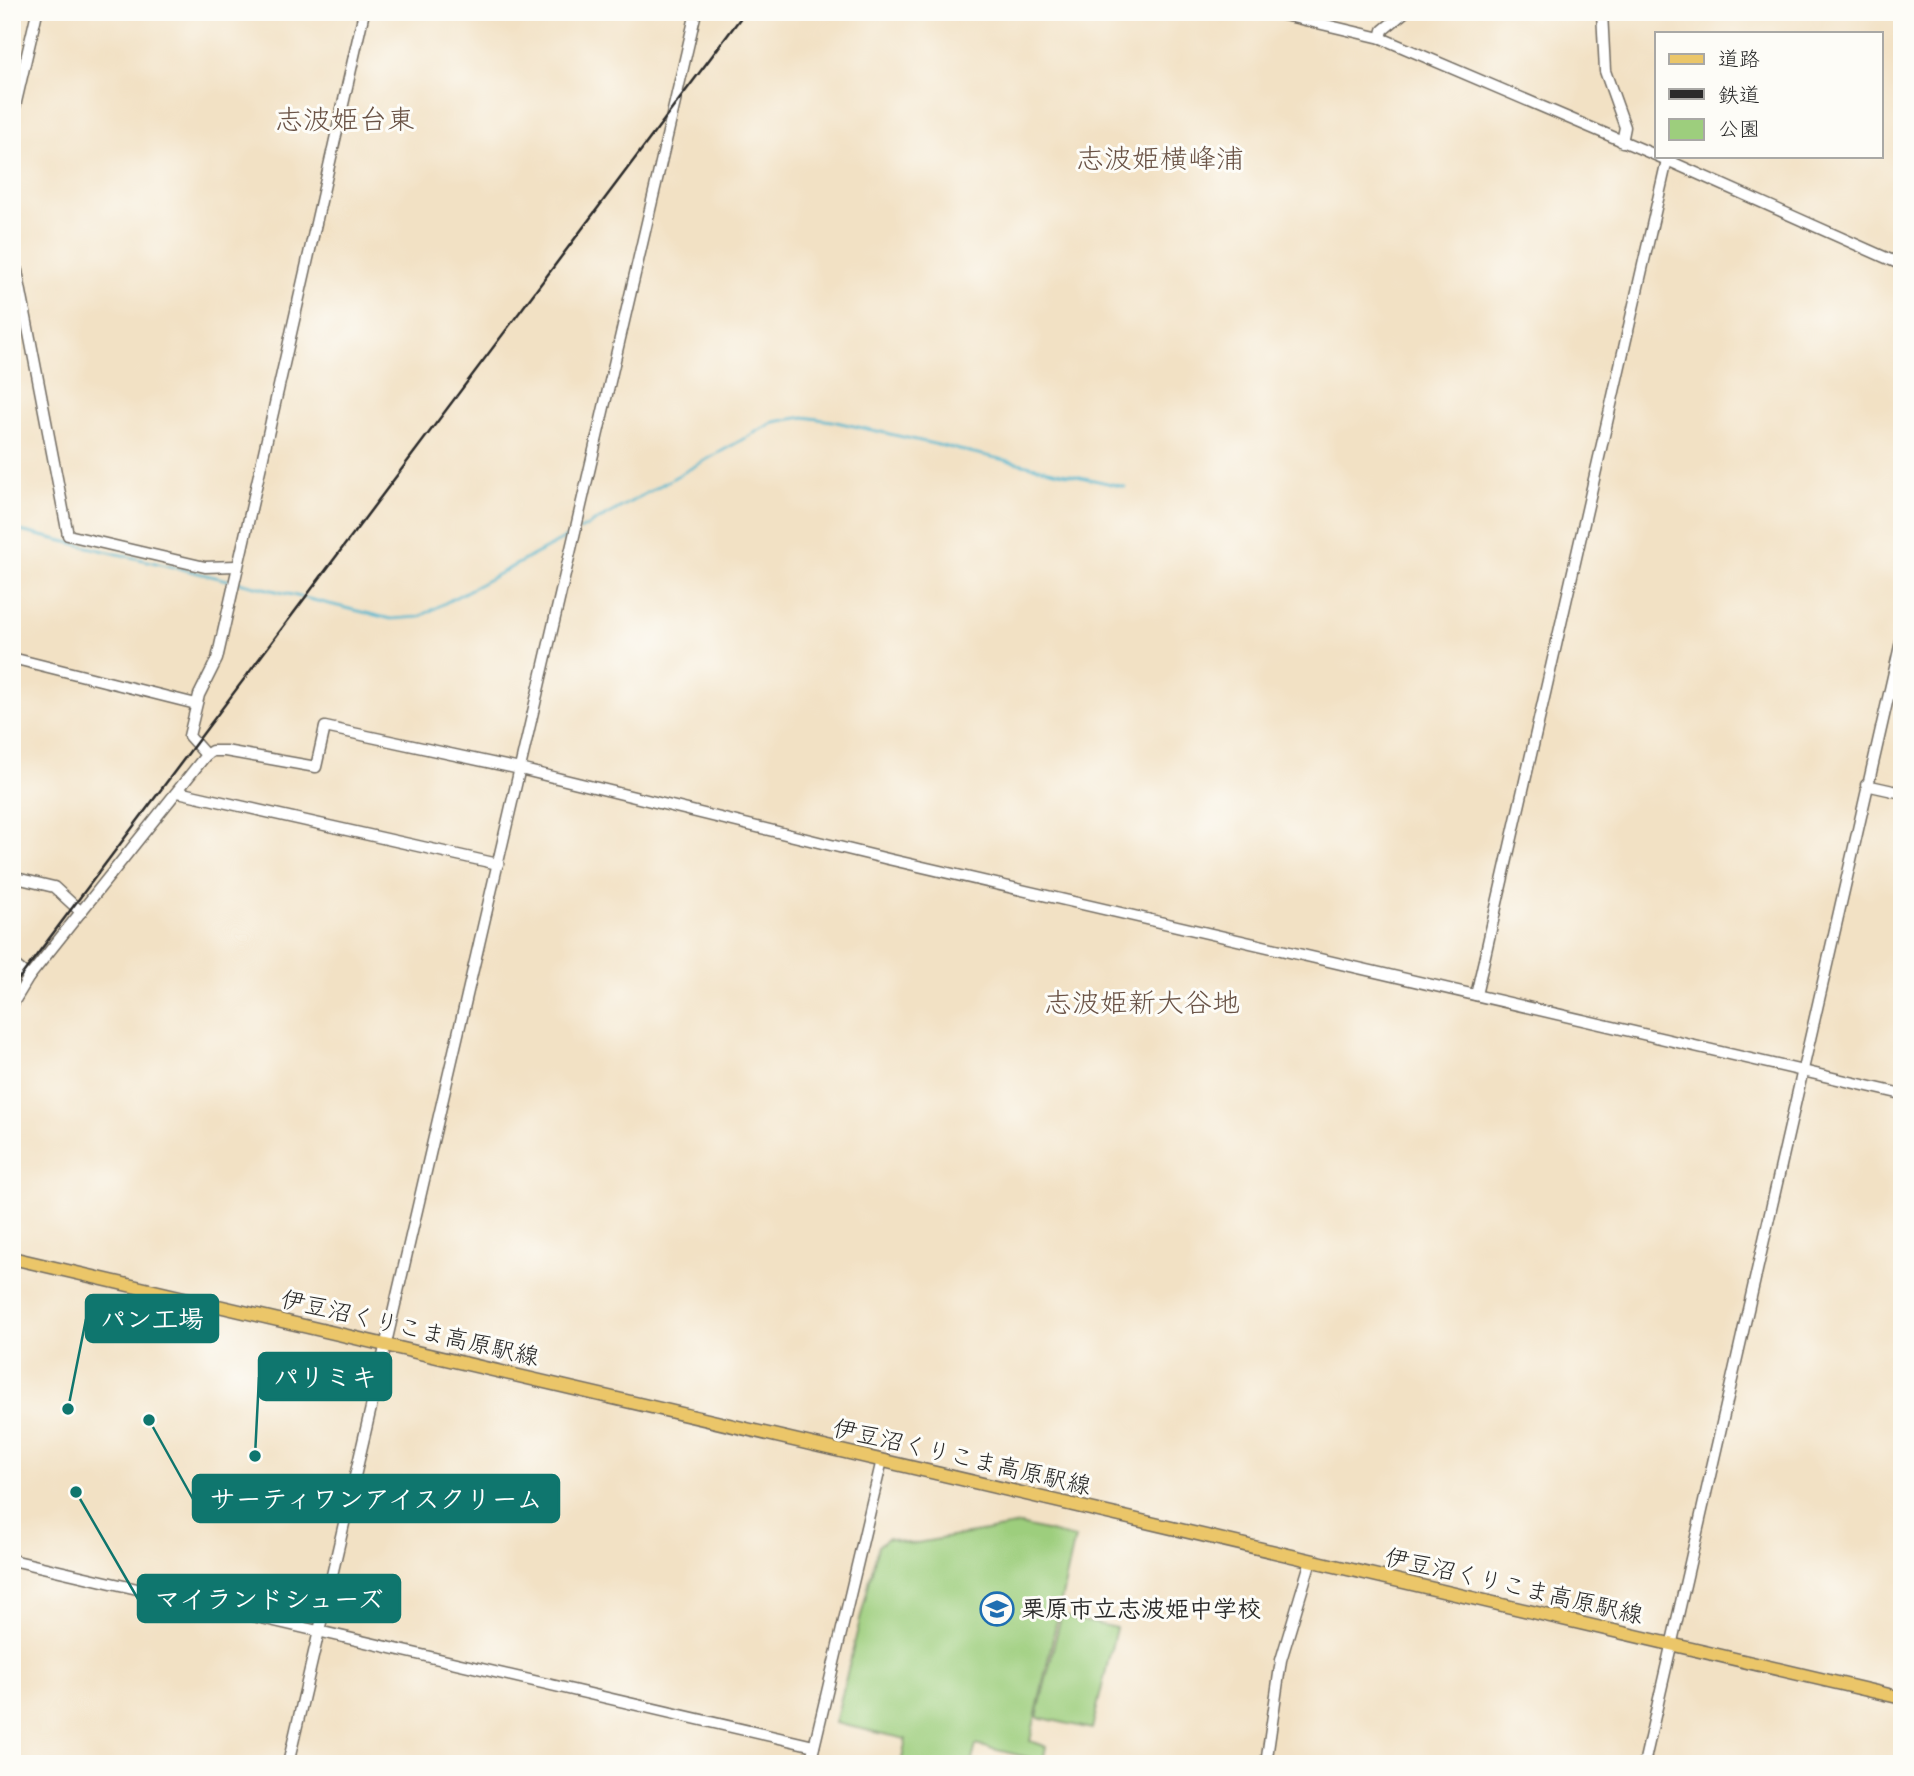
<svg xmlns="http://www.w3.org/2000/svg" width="1914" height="1776" viewBox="0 0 1914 1776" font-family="'Indie Flower','Klee One',sans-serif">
<rect width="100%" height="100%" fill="#fdfcf7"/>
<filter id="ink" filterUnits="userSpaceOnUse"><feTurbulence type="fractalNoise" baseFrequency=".0143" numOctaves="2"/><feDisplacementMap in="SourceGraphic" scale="14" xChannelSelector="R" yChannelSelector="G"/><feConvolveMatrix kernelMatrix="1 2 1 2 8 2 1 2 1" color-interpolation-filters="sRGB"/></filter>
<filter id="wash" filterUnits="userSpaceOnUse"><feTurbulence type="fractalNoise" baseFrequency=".00686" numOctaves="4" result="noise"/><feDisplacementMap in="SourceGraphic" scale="28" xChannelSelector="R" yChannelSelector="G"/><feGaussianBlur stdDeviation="1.57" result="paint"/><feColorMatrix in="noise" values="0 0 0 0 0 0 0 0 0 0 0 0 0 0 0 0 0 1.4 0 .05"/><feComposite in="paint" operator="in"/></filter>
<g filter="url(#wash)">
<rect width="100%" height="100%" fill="#f2e1c4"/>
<g fill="#9dce7d" stroke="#647c54" stroke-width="2">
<path d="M1020,1525L1075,1538L1030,1741L1046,1747L1043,1761L976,1745L971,1764H901L906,1739L835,1723L878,1546L888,1538L911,1544Z"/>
<path d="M1061,1616L1116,1628L1092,1729L1037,1717Z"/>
</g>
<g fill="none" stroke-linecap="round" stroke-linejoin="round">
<g stroke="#4eb4cd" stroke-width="2.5">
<path d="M12,529L232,581"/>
<path d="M580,530L774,422L804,417L832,421L1125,487"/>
<path d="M239,582L391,619L419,617L571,535"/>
</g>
</g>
</g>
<g filter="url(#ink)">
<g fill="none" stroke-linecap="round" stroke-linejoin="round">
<defs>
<g id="minor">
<path d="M1271,12L1381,38L1667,160L1902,265"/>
<path d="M1602,12L1605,71L1625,127L1622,142"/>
<path d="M1381,38L1383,30L1405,12"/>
<path d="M12,119L37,12"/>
<path d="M12,245L68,535L205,567L236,566"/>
<path d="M12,658L196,704"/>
<path d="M206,755L189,736L199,695L217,659L364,12"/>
<path d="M1866,785L1902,793"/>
<path d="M178,792L498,864"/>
<path d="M12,877L54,887L81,912"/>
<path d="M12,963L29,977"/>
<path d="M1476,995L1667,160"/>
<path d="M12,1005L29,977L206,755L212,751H225L316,767L325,727L520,769L888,859L1902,1094"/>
<path d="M12,1560L814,1746"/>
<path d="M288,1764L696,12"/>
<path d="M810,1764L882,1460"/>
<path d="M1266,1764L1281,1660L1311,1560"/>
<path d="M1644,1764L1902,637"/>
</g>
<path id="major" d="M12,1258L1902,1698"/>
</defs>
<use href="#minor" stroke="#716b61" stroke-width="13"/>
<use href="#major" stroke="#716b61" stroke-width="15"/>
<use href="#minor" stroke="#fff" stroke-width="10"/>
<use href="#major" stroke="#ebc669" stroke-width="12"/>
<path stroke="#2b2b2b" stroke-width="2.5" d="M12,988L745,12"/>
</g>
</g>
<defs>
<symbol id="school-ring" viewBox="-11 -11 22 22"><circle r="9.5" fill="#fdfcf7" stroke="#1f6fb2" stroke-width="1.5"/><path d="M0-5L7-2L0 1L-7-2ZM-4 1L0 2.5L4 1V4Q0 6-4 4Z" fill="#1f6fb2"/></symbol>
</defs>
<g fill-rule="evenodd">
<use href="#school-ring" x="978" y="1590" width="38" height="38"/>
</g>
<g text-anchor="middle" stroke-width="6" stroke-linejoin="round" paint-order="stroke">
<g font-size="24" fill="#2b2b2b" stroke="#fdfcf7">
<text transform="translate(410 1328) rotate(13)" y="8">伊豆沼くりこま高原駅線</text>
<text transform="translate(962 1457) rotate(13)" y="8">伊豆沼くりこま高原駅線</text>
<text transform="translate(1514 1586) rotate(13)" y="8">伊豆沼くりこま高原駅線</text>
</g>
<g font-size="24" font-weight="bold" fill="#2b2b2b" stroke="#fdfcf7" text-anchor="start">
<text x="1021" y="1617">栗原市立志波姫中学校</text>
</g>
<g font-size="28" fill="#6a5346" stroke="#fdfcf7">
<text x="345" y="129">志波姫台東</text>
<text x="1160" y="168">志波姫横峰浦</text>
<text x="1142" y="1012">志波姫新大谷地</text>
</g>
</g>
<path fill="none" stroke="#0f766e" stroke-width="2.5" d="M68 1409L86 1319M255 1456L259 1377M149 1420L193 1499M76 1492L138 1599"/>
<g fill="#0f766e" stroke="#fdfcf7" stroke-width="2.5">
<circle cx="68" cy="1409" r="7"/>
<circle cx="255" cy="1456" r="7"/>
<circle cx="149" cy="1420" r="7"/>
<circle cx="76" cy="1492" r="7"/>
</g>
<g fill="#0f766e" stroke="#0f766e" stroke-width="2.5">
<rect x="86" y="1295" width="132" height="47" rx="7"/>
<rect x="259" y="1353" width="132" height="47" rx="7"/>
<rect x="193" y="1475" width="366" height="47" rx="7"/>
<rect x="138" y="1575" width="262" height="47" rx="7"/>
</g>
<g font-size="26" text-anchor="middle" font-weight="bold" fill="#fff">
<text x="152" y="1328">パン工場</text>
<text x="325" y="1386">パリミキ</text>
<text x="376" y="1508">サーティワンアイスクリーム</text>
<text x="269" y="1608">マイランドシューズ</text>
</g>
<rect width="1914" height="1776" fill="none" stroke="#fdfcf7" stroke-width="42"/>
<rect x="1655" y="32" width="228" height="126" fill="#fdfcf7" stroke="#a9a8a5" stroke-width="2"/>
<rect x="1669" y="54" width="35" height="10" fill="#ebc669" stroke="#a9a8a5" stroke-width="2"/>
<text x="1718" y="66" font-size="21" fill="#2b2b2b">道路</text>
<rect x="1669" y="89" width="35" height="10" fill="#2b2b2b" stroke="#a9a8a5" stroke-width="2"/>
<text x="1718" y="102" font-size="21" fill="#2b2b2b">鉄道</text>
<rect x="1669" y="119" width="35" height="21" fill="#9dce7d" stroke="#a9a8a5" stroke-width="2"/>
<text x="1718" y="136" font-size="21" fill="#2b2b2b">公園</text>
</svg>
